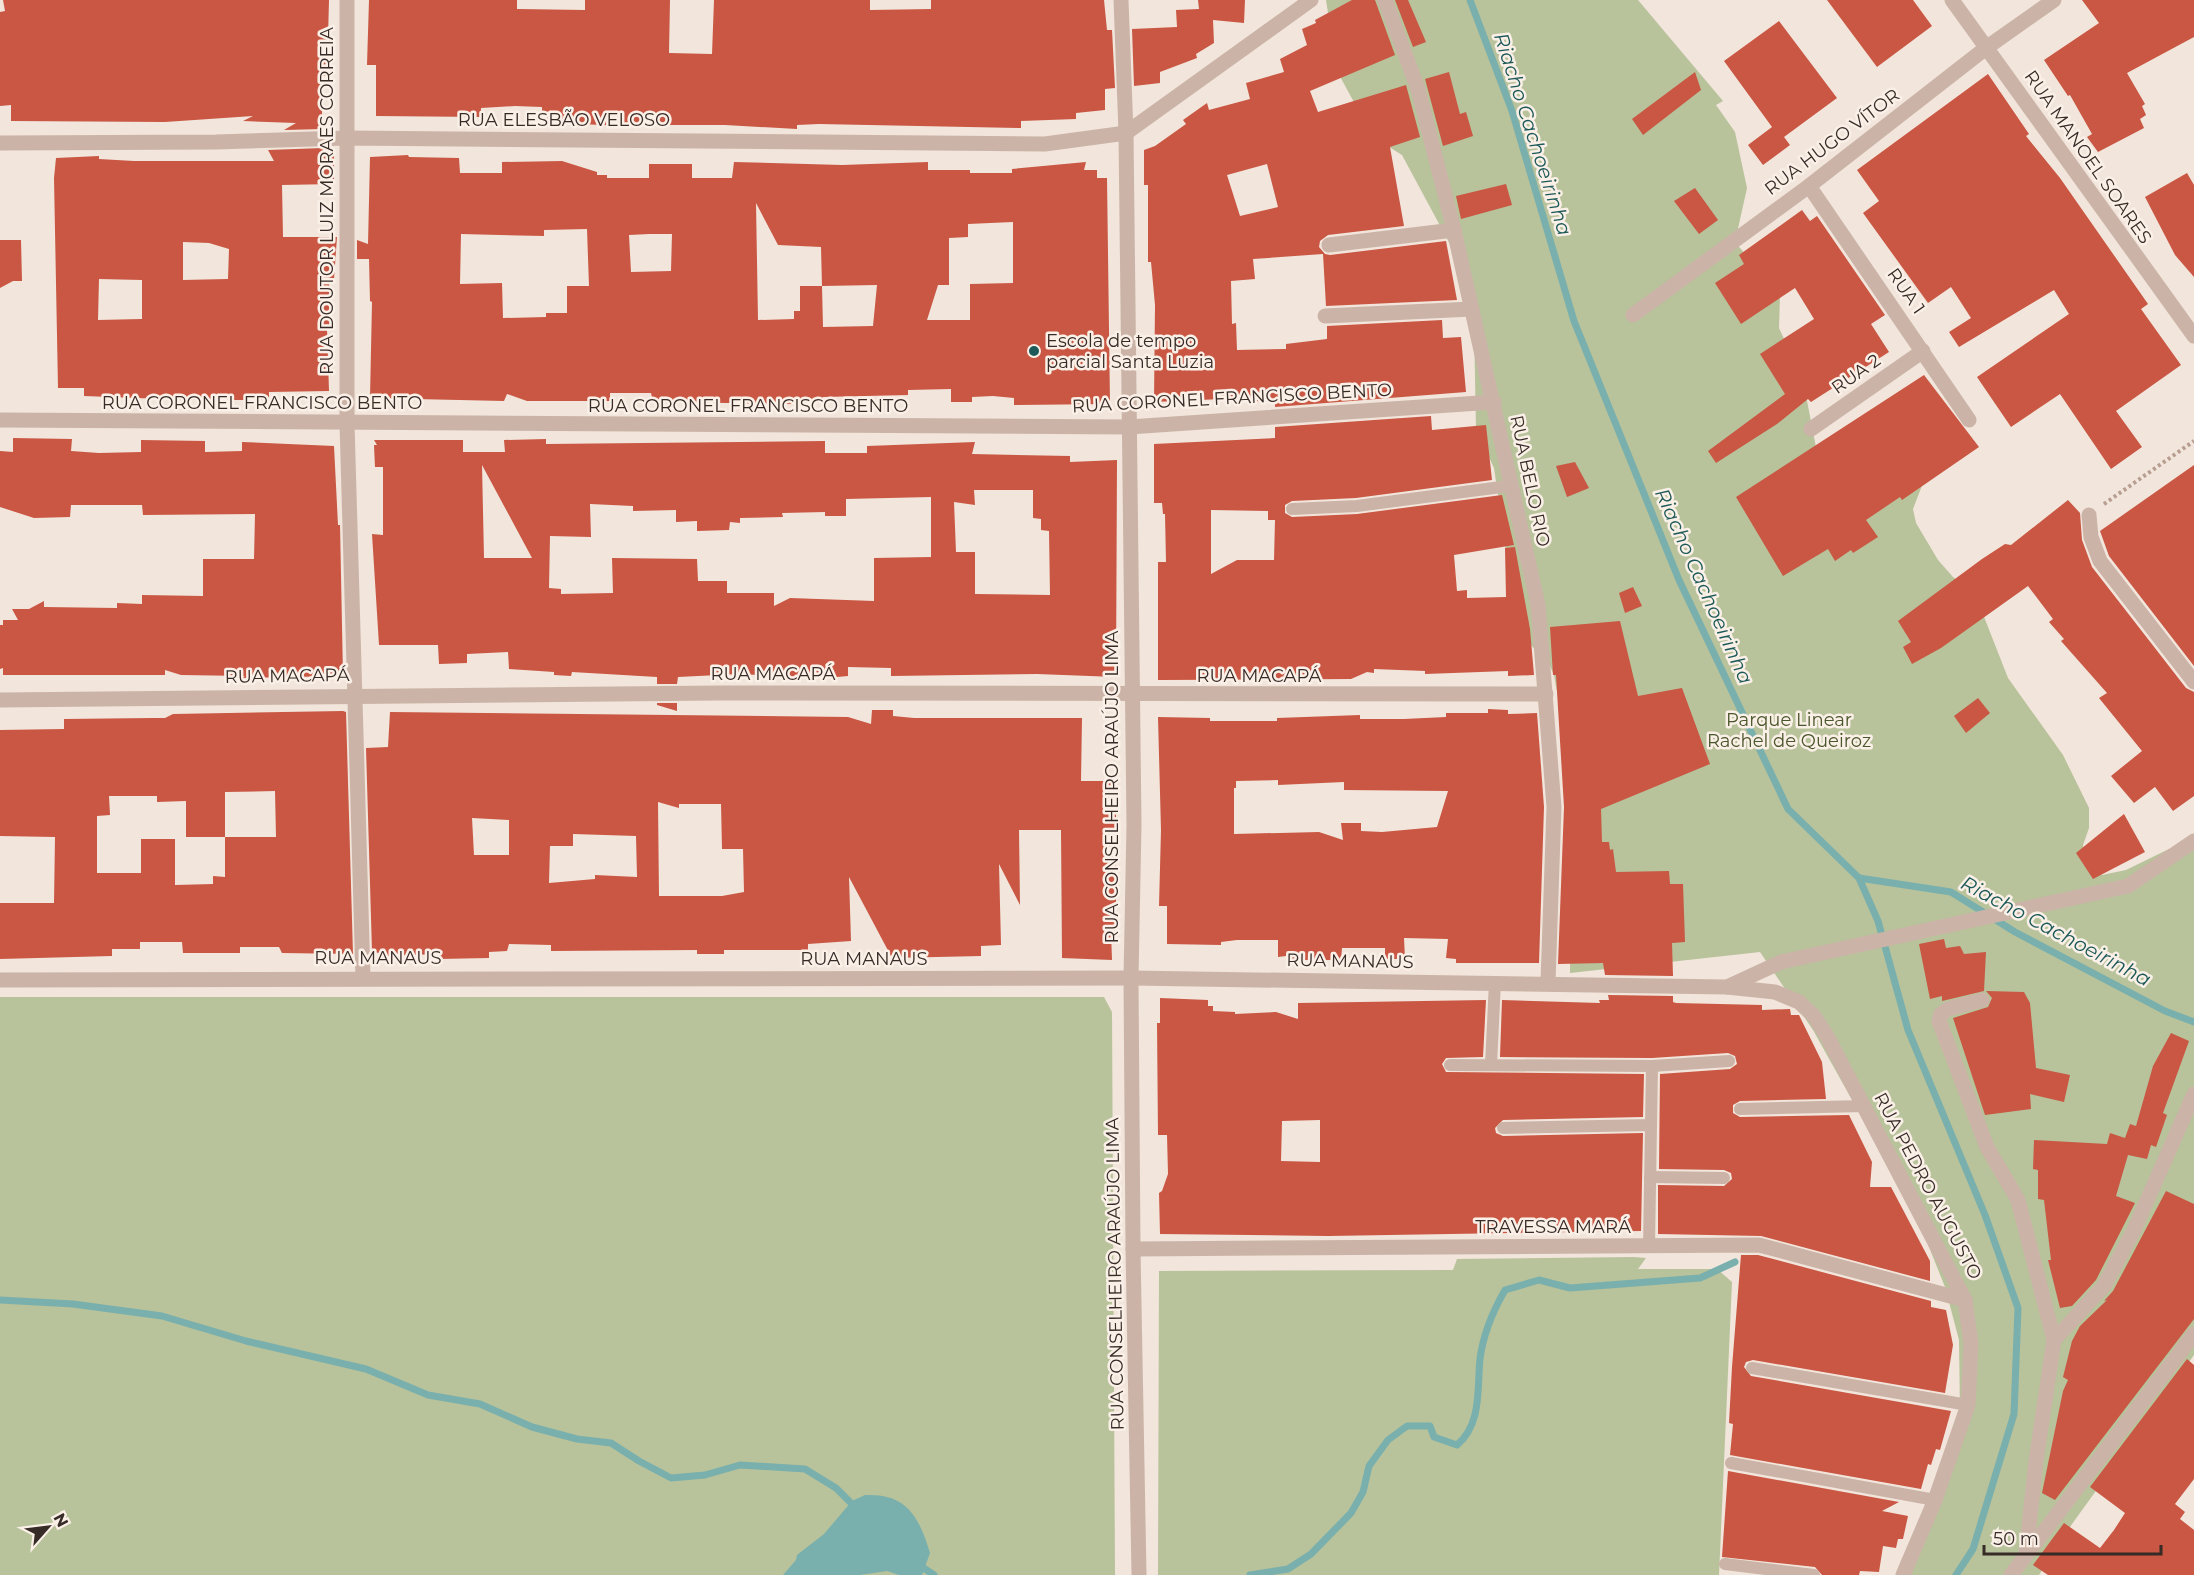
<svg xmlns="http://www.w3.org/2000/svg" width="2194" height="1575" viewBox="0 0 2194 1575" font-family="Montserrat,sans-serif">
<rect width="100%" height="100%" fill="#f2e5db"/>
<g fill="#b8c29b">
<path d="M1326,0H1638L1723,101L1716,105L1735,132L1747,188L1735,242L1780,295L1779,328L1803,380L1819,463L1923,483L1913,509L1916,523L1938,560L1953,577L1968,588L1979,604L2008,678L2063,755L2089,808V828L2083,845L2087,863L2102,875L2126,870L2169,849L2194,847V1355L2072,1524L2039,1575H1897L1909,1554L1960,1414L1959,1340L1945,1287L1927,1242L1880,1150L1813,1030L1760,952L1570,973L1573,781L1554,675L1550,666L1531,645L1508,586L1505,541L1494,468L1476,429L1474,326L1458,259L1402,155L1373,137L1337,71Z"/>
<path d="M0,997H1104L1112,1012L1115,1575H0Z"/>
<path d="M1634,1257L1646,1258L1638,1269H1717L1732,1282L1719,1575H1158L1159,1271L1453,1270L1457,1259Z"/>
</g>
<path fill="#79b0ad" d="M865,1495C907,1493 919,1517 930,1553L922,1575H899L887,1571L860,1575H783L796,1560L797,1555L824,1534L852,1501Z"/>
<g fill="none" stroke-linecap="round" stroke-linejoin="round">
<g stroke="#79b0ad" stroke-width="7">
<path d="M1470,0L1512,111L1574,321L1679,580L1788,809L1859,878L1951,892L2015,932L2165,1011L2194,1022"/>
<path d="M1859,878L1878,921L1908,1030L1985,1215L2018,1308L2014,1414L1973,1549L1956,1575"/>
<path d="M0,1300L73,1304L162,1316L246,1341L366,1369L428,1395L480,1404L532,1427L577,1439L611,1443L639,1461L671,1478L705,1475L740,1465L805,1469L836,1488L855,1507"/>
<path d="M919,1565L934,1575"/>
<path d="M1250,1575L1288,1569L1311,1554L1351,1513L1363,1492L1369,1466L1388,1440L1407,1426H1430L1434,1437L1457,1445C1482,1424 1477,1389 1480,1359C1483,1334 1493,1311 1505,1290L1539,1280L1570,1288L1700,1278L1735,1262"/>
</g>
</g>
<g fill="#c95743" fill-rule="evenodd">
<path d="M3,0H329L327,76H322V129L284,130L296,123L243,121L253,116L165,122L11,121V105L0,106V12L5,11Z"/>
<path d="M369,0H517V9L585,10V0H670L669,53L712,54L714,0H870V10L931,9V0H1104L1107,30H1112L1115,88L1105,89V110L1076,113V119L1021,121V128L819,124L797,125V129L725,125H601L542,122V107L515,106L481,108V117L376,116V65H367Z"/>
<path d="M1198,0H1245L1244,23L1213,20L1214,43L1196,54L1197,58L1160,72V83L1134,86L1132,29L1177,27L1176,10L1199,9Z"/>
<path d="M1352,0H1375L1395,55L1310,91L1318,112L1406,85L1420,137L1390,147L1404,226L1328,235L1320,241L1319,247L1325,254L1330,255L1446,241L1457,300L1326,306L1323,254L1253,259L1255,279L1231,281L1232,324L1236,323L1237,350L1286,349V344L1327,339V326L1442,320L1443,338L1461,337L1466,392L1275,407V400L1245,402V398L1154,402L1155,305L1151,262H1148V185H1144V150L1155,146L1186,124L1183,120L1207,103L1209,110L1250,99L1246,83L1284,72L1280,59L1307,45L1302,29L1316,23L1315,20ZM1267,164L1278,207L1240,216L1227,175Z"/>
<path d="M1395,0H1408L1426,42L1413,47Z"/>
<path d="M1827,0H1913L1932,26L1877,67Z"/>
<path d="M2082,0H2194V37L2127,73L2145,104L2142,106L2146,115L2140,119L2144,128L2098,152L2087,137L2092,134L2070,95L2068,96L2044,60L2099,23Z"/>
<path d="M1779,21L1837,98L1784,137L1790,145L1763,165L1748,145L1772,127L1724,61Z"/>
<path d="M1449,72L1460,114L1466,112L1473,136L1443,146L1425,79Z"/>
<path d="M1695,72L1701,90L1643,135L1632,119Z"/>
<path d="M1988,74L2029,134L2026,136L2060,178L2148,304L2141,309L2181,365L2116,411L2142,447L2111,469L2060,394L2011,427L1977,377L2069,314L2054,290L1959,347L1949,332L1971,318L1951,287L1928,303L1863,213L1879,201L1857,170Z"/>
<path d="M323,148V154L334,153V184L282,185L283,237H337L334,279H329L330,329H327L329,391L269,392V400H189L84,396V388H58L54,178L56,158L99,156V159L134,161H274L268,150ZM183,242L209,243L229,249L228,279L183,280ZM99,279L142,280V319L98,320Z"/>
<path d="M408,155L409,157L459,158L460,173H502V162L562,161L597,172V175H607V178H649V164H692V178H732L734,162L842,165L928,162V170H970V173H1012V169L1086,162L1084,170H1097V178H1107L1110,404L1014,405V398L993,396L972,397V402H951V389L908,390V395L823,397V404L802,397V404L653,402L651,393H610V401H527L507,394L504,401L370,398L372,302L370,301L369,259H357V240L368,244L370,157ZM756,203L778,245L821,247L822,286L877,285L873,326L823,327L822,286H800V311H794V319L758,320ZM1013,222V283L970,284V320H927L938,285H949V238L968,237V224ZM587,229L589,286H567V313H546V317L503,318L502,283L460,284L461,234L544,236V230ZM649,234H672L671,271L631,272L629,235Z"/>
<path d="M2187,173L2194,185V277L2175,255L2145,197Z"/>
<path d="M1506,184L1512,205L1461,219L1456,196Z"/>
<path d="M1695,188L1718,220L1699,234L1674,201Z"/>
<path d="M1802,210L1810,221L1817,216L1885,315L1871,324L1889,352L1811,402L1808,399L1777,424L1716,463L1708,451L1785,394L1760,354L1814,319L1795,288L1741,324L1715,283L1744,264L1739,255Z"/>
<path d="M0,240H21L22,281H13L0,288Z"/>
<path d="M1924,375L1979,447L1902,500L1900,497L1866,520L1878,537L1853,553L1851,550L1835,561L1828,549L1783,576L1736,497Z"/>
<path d="M1431,416L1432,430L1486,425L1492,480L1356,498L1292,501L1285,505V513L1292,517L1357,514L1502,495L1514,545L1454,555L1457,591L1467,590V598L1506,597L1505,548L1515,547L1530,629L1534,675L1508,676V671L1425,674V671L1374,669V673L1367,672L1351,679L1158,680V562H1166L1165,514H1163L1162,503H1154V444L1275,438V427ZM1211,510L1268,511V520H1275L1274,560H1237L1211,574Z"/>
<path d="M13,438L72,439L71,451L99,453L141,452V440L205,441V452L242,451V442L334,446L338,525H340L343,676L241,678L245,676L181,675L165,670V675H3V668L0,669V625H3V620H18L12,609H29L44,601V607L117,608V603L142,604V595L203,596V559H254L255,514L143,515L142,505H71L70,517L34,518L0,507V451L13,452Z"/>
<path d="M546,439V444L825,441V453H867V446L975,442L972,454L1070,456V462L1117,460L1116,677L1037,674L891,676V668L848,667V676L826,678L738,674L678,677L677,684H657V677L572,672L571,676L554,675V672L509,669L508,652L467,654V663L439,664L438,645H379L372,534L383,535V467H375L374,445H377L374,440H463V452H505L504,440ZM482,465L532,558H484ZM974,490H1033V518L1041,519V530L1049,531L1050,595L975,594V552H956L954,502L975,505ZM931,497V557L874,558V601L790,598L774,606V593H727V581H698L697,559L612,558L613,593L561,594V589L549,588L550,536L591,537L590,504L633,506V511L676,510V522L697,521V531L729,530L730,522L740,523V518L783,517L782,513L825,512V516H846V499Z"/>
<path d="M1575,462L1589,488L1567,497L1556,466Z"/>
<path d="M2194,465V666L2109,556L2100,531Z"/>
<path d="M2068,500L2080,513L2082,540L2092,567L2186,688L2194,692V796L2173,811L2155,787L2134,803L2111,776L2142,751L2099,698L2107,693L2061,641L2064,639L2049,622L2053,619L2028,586L1941,648L1912,664L1903,647L1911,642L1898,621L1982,559L2005,544L2011,545Z"/>
<path d="M1633,587L1642,606L1625,613L1619,593Z"/>
<path d="M1620,621L1638,696L1682,688L1710,764L1601,809L1602,842H1609L1610,850L1613,849L1616,872L1669,871L1670,884H1683L1685,942L1672,943L1673,976L1605,975L1603,963L1558,964L1564,807L1556,675H1553L1550,627Z"/>
<path d="M1978,698L1990,713L1966,733L1954,716Z"/>
<path d="M657,703H677V711L657,705Z"/>
<path d="M1488,709L1508,710V714L1537,713L1544,807L1539,963H1456V959L1446,958L1448,939L1404,938L1405,959H1385V948H1342L1341,960H1286V956L1278,957V940H1237L1221,942V945L1167,944V906H1159L1161,830L1158,717L1210,718V721H1277V718L1360,715V719H1404L1446,717V713H1488ZM1278,780V785L1344,782V790L1448,791L1437,827L1382,832L1361,831V823H1341L1343,840L1319,832L1234,834V788H1236V781Z"/>
<path d="M872,710H893V716L914,718H1082L1081,781H1116V910L1115,932H1111L1112,960L1062,958L1061,830H1019L1020,905L999,864L1001,945L981,946V956L892,958L849,877L851,941L808,944V950H724V954H697V950L551,951V945L509,944L507,951L489,952V958L438,959L437,954L388,956L372,951L366,748L388,747L390,712L848,717L871,724ZM658,802L679,808V804H721L722,849H743L744,892L722,896H659ZM472,818L509,820V855H474ZM573,834L636,836L637,877L595,875V879L549,883L550,846H573Z"/>
<path d="M343,711L346,712L353,954L282,953L279,947H240V953H183L182,942H140V949H112V956L0,959V903H54L55,837L0,836V730L64,729V719L153,718H165L173,714ZM275,791L276,837H225V877L213,876V884L175,885V839H141V873H97V816L110,815L109,796H157V802L186,801V837H225V792Z"/>
<path d="M2124,814L2145,852L2093,879L2076,853Z"/>
<path d="M1944,939L1946,948L1960,946L1964,954L1986,952L1984,991L1942,1001V996L1930,999L1919,944Z"/>
<path d="M1986,991L2024,992L2030,1003L2036,1068L2070,1075L2064,1102L2030,1094L2031,1109L1985,1115L1953,1018L1988,1007L1992,998Z"/>
<path d="M1608,995L1673,996V1002L1676,1003L1762,1005V1010L1790,1009L1791,1015H1799L1822,1062L1826,1099L1740,1101L1733,1105V1113L1740,1117L1849,1115L1872,1162L1870,1187H1891L1930,1261V1281L1761,1236L1658,1234V1185L1724,1186L1732,1179L1731,1173L1724,1170L1659,1169L1660,1074L1730,1069L1737,1064L1735,1056L1728,1053L1652,1058L1500,1057L1502,1000L1600,1003L1599,1000H1609Z"/>
<path d="M1160,998L1208,1000V1006H1213V1011L1235,1012V1014L1276,1012L1298,1019V1003L1486,1000L1483,1057L1446,1058L1442,1064L1446,1072L1644,1074L1643,1117L1503,1120L1495,1128L1496,1133L1503,1136L1643,1133L1641,1231L1328,1236L1160,1234L1159,1193L1162,1191L1168,1174L1167,1135H1158L1157,1023H1160ZM1320,1120V1162L1281,1161L1282,1121Z"/>
<path d="M2171,1033L2189,1041L2163,1113L2167,1115L2156,1147L2151,1145L2147,1159L2128,1155L2116,1196L2135,1203L2096,1280L2072,1306L2060,1308L2048,1260H2051L2044,1200L2038,1199V1170L2033,1169L2034,1140L2107,1144L2110,1133L2125,1138L2130,1124L2136,1126L2153,1066Z"/>
<path d="M2166,1191L2194,1204V1319L2055,1500L2042,1493L2063,1391L2068,1380L2063,1377L2072,1341L2080,1326L2107,1300L2104,1301L2113,1291Z"/>
<path d="M1741,1255H1758L1931,1301V1307L1946,1310L1953,1345L1945,1393L1753,1360L1746,1362L1744,1367L1751,1376L1951,1411L1940,1450L1936,1449L1931,1465L1928,1464L1921,1489L1730,1455L1733,1424L1729,1423L1732,1367Z"/>
<path d="M2187,1359L2194,1365V1479L2175,1504L2185,1512L2180,1519L2194,1530V1575H2048L2033,1565L2064,1523L2100,1548L2114,1530L2125,1513L2090,1487Z"/>
<path d="M1728,1471L1899,1502L1882,1511L1908,1516L1903,1539H1898L1896,1548L1883,1546L1879,1572L1860,1571L1859,1575H1822L1815,1567L1722,1557Z"/>
</g>
<g fill="none" stroke-linecap="round" stroke-linejoin="round">
<path stroke="#b79e91" stroke-width="4" stroke-dasharray="3 3" stroke-linecap="butt" d="M2104,504L2194,441"/>
<g stroke="#cbb4a7" stroke-width="12">
<path d="M1292,509L1357,506L1509,486"/>
<path d="M1450,1065L1652,1066L1729,1061"/>
<path d="M1491,1065L1495,982"/>
<path d="M1740,1109L1864,1106"/>
<path d="M1503,1128L1651,1125"/>
<path d="M1650,1177L1724,1178"/>
<path d="M1649,1246L1652,1066"/>
<path d="M1752,1368L1968,1405"/>
<path d="M1731,1463L1935,1500"/>
<path d="M1725,1564L1814,1575"/>
</g>
<g stroke="#cbb4a7" stroke-width="15">
<path d="M347,0V423L363,978"/>
<path d="M1121,0L1126,133L1134,825L1131,978L1133,1249L1139,1575"/>
<path d="M1385,0L1418,89L1454,230L1538,605L1554,807L1548,982"/>
<path d="M1952,0L2194,336"/>
<path d="M0,143L216,142L347,138L1045,144L1126,133L1311,0"/>
<path d="M1809,186L1969,420"/>
<path d="M1329,245L1454,230"/>
<path d="M1633,315L1809,186L1986,48L2054,0"/>
<path d="M1325,316L1472,309"/>
<path d="M0,420L1129,427L1494,402"/>
<path d="M1811,429L1923,351"/>
<path d="M2089,515L2091,537L2100,561L2194,682"/>
<path d="M0,700L720,693L1546,694"/>
<path d="M0,980L1131,978L1727,987L1775,992L1799,1002L1814,1016L1827,1036L1965,1300L1971,1344L1968,1405L1935,1500L1903,1575"/>
<path d="M1727,987L1781,962L2128,886L2194,841"/>
<path d="M1982,1000L1948,1009L1941,1014L1939,1021L1987,1147L2018,1200L2054,1340L2036,1461L2026,1554"/>
<path d="M1133,1249L1759,1245L1965,1300"/>
<path d="M2054,1340L2104,1286L2134,1230L2194,1094"/>
<path d="M2011,1575L2194,1334"/>
</g>
</g>
<circle fill="#1c5958" stroke="#faf0e7" stroke-width="2" cx="1034" cy="351" r="6"/>
<g text-anchor="middle" stroke-width="5" stroke-linejoin="round" paint-order="stroke">
<g font-size="18" fill="#372b27" stroke="#faf0e7">
<text x="564" y="126">RUA ELESBÃO VELOSO</text>
<text transform="translate(1832 142) rotate(-37)" y="6">RUA HUGO VÍTOR</text>
<text transform="translate(2088 157) rotate(55)" y="6">RUA MANOEL SOARES</text>
<text transform="translate(327 201) rotate(-90)" y="6">RUA DOUTOR LUIZ MORAES CORREIA</text>
<text transform="translate(1906 291) rotate(55)" y="6">RUA 1</text>
<text transform="translate(1856 374) rotate(-35)" y="6">RUA 2</text>
<text transform="translate(1232 398) rotate(-3)" y="6">RUA CORONEL FRANCISCO BENTO</text>
<text x="262" y="409">RUA CORONEL FRANCISCO BENTO</text>
<text x="748" y="412">RUA CORONEL FRANCISCO BENTO</text>
<text transform="translate(1530 481) rotate(78)" y="6">RUA BELO RIO</text>
<text x="773" y="680">RUA MACAPÁ</text>
<text transform="translate(287 676) rotate(-1)" y="6">RUA MACAPÁ</text>
<text x="1259" y="682">RUA MACAPÁ</text>
<text transform="translate(1112 787) rotate(-90)" y="6">RUA CONSELHEIRO ARAÚJO LIMA</text>
<text x="378" y="964">RUA MANAUS</text>
<text x="864" y="965">RUA MANAUS</text>
<text transform="translate(1350 961) rotate(1)" y="6">RUA MANAUS</text>
<text transform="translate(1928 1186) rotate(62)" y="6">RUA PEDRO AUGUSTO</text>
<text x="1553" y="1233">TRAVESSA MARÁ</text>
<text transform="translate(1115 1274) rotate(-91)" y="6">RUA CONSELHEIRO ARAÚJO LIMA</text>
</g>
<g font-size="18" fill="#372b27" stroke="#faf0e7" text-anchor="start">
<text x="1046" y="347">Escola de tempo<tspan x="1046" dy="21">parcial Santa Luzia</tspan></text>
</g>
<g font-size="18" fill="#4a562b" stroke="#faf0e7">
<text x="1789" y="726">Parque Linear<tspan x="1789" dy="21">Rachel de Queiroz</tspan></text>
</g>
<g font-size="20" font-style="italic" fill="#1c5958" stroke="#faf0e7">
<text transform="translate(1533 134) rotate(72)" y="7">Riacho Cachoeirinha</text>
<text transform="translate(1704 586) rotate(66)" y="7">Riacho Cachoeirinha</text>
<text transform="translate(2056 931) rotate(28)" y="7">Riacho Cachoeirinha</text>
</g>
</g>
<g transform="translate(48 1527) rotate(62)" stroke="#faf0e7" stroke-width="4.5" paint-order="stroke">
<path d="M0-4.5L10 22L0 15L-10 22Z" fill="#372b27"/>
<text y="-9" font-size="16" font-weight="bold" text-anchor="middle" fill="#372b27">N</text>
</g>
<path d="M1984 1545v9h177v-9" fill="none" stroke="#372b27" stroke-width="3"/>
<text x="1993" y="1545" font-size="18" fill="#372b27" stroke="#faf0e7" stroke-width="4.5" paint-order="stroke">50 m</text>
</svg>
